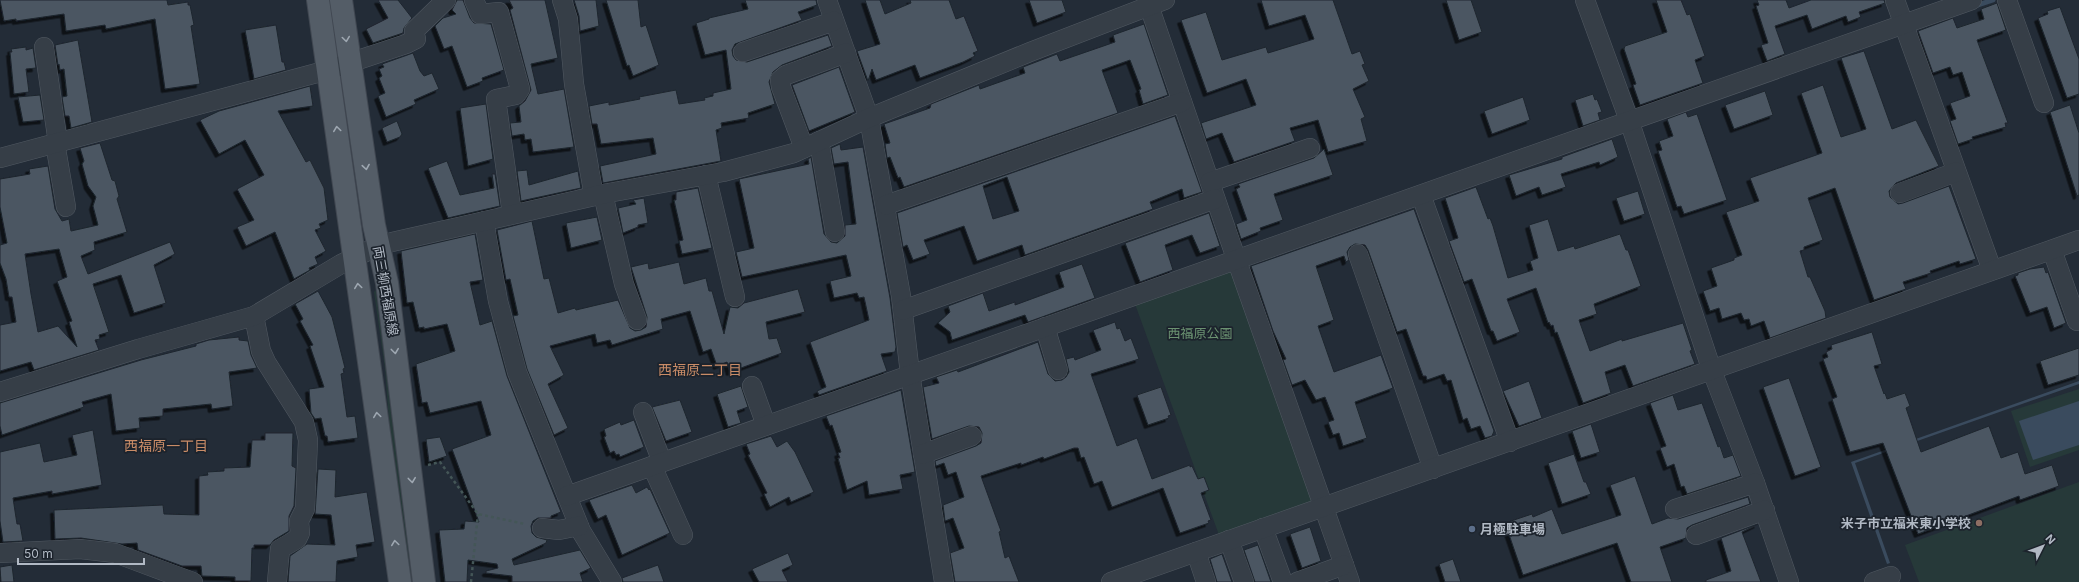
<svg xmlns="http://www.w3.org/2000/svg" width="2079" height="582" viewBox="0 0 2079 582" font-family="Inter,'Noto Sans JP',sans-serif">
<defs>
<filter id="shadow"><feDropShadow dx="-3.5" dy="3.5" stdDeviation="0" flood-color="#0009"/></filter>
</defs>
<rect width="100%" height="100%" fill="#232c37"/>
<g fill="#263939">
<path d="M1230,267L1313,499L1310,504L1219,535L1135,304Z"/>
<path d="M376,290L413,582H409L390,435L385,369L374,292Z"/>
<path d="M2079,389V450L2030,467L2011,411Z"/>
<path d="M2079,482V582H1919L1905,545Z"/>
</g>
<g fill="#3a4b5e">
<path d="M2079,381V384L1855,463L1890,563L1887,564L1851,462Z"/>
<path d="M2079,401V445L2033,460L2019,421Z"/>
</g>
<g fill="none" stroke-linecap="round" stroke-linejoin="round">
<path stroke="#3a4b5e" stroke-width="5" d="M1975,6L1993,0"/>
</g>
<g fill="#4b5762" stroke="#1e252e" fill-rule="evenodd" filter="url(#shadow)">
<path d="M0,0H167L168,5L188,2V5H190L194,25L191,26L200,84L165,89L155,19L106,29L105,25L66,31L64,14L16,21V19L4,21Z"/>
<path d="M378,0H398L412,18L404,28L403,33L373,43L366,29L388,18Z"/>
<path d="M457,0H463L470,18L474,23L491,24L504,70L482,78L483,81L467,87L452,46L444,49L435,26L443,18L456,14L452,10Z"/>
<path d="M509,0H545L558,58L531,64L538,94L564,89L574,147L533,152L531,139L525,140L524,134L512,136L510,123L521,122L519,106L525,101L531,90L510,10L513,8Z"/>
<path d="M574,0H596L599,26L580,31L579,16Z"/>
<path d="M606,0H638L641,27L646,25L659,65L633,76L629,65L627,66Z"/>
<path d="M745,0H816L817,5L798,12L802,20L735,44L732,50L733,56L736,60L747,62L828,35L832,46L782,65L773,72L769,82L775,104L748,113L749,118L721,123L722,128L716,130L721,161L603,183L600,166L656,154L653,138L601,144L597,124H592L589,106L609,102V105L640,99L639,97L676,90L679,104L705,100L704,98L713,96V93L731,89L726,50L705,55L696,23L709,19V18L748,9Z"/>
<path d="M865,0H880L885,14L911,3L910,0H949L956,19L964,16L978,51L973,53L975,56L963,62L920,78L915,65L876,80L872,69L868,81L857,51L880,44Z"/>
<path d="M1029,0H1062L1066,12L1037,23Z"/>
<path d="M1261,0H1333L1352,54L1360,51L1365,64L1362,65L1369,81L1353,89L1365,117L1361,119L1367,141L1328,152L1318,120L1290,128L1295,141L1234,162L1222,133L1206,139L1201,123L1256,105L1246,79L1207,93L1181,20L1206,12L1222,60L1266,47L1268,53L1314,39L1305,15L1269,26Z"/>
<path d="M1446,0H1471L1482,32L1459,40Z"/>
<path d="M1656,0H1681L1687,15L1690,14L1705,56L1695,60L1703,83L1640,105L1633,85L1636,84L1624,49L1625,46L1667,32Z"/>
<path d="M1757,0H1786L1789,8L1811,0H1884L1885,3L1859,12L1861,17L1848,22L1846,16L1812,29L1807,15L1775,26L1785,54L1767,61L1761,45L1768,43L1756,6L1759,5Z"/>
<path d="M1997,3L2006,30L1977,40L2008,123H2005L2006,127L1972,137L1973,139L1958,144L1950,121L1956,119L1950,103L1970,96L1962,72L1953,75L1950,67L1933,73L1918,31L1953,18L1957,28L1984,19L1981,9Z"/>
<path d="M2060,7L2079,59V94L2067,98L2038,18L2048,14L2047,11Z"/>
<path d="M1144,24L1168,95L1143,104L1139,90L1141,89L1130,60L1102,70L1118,113L904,187L900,177L898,178L890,157L887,158L885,144L890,143L884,124L930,108L931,104L979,85L980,89L1025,73L1023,67L1057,54L1060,61L1115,42L1113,35Z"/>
<path d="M276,25L282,62H284L286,70L254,79L245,30Z"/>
<path d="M78,40L92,122L71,128L69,116H65L62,97L67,96L64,69L60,70L59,64L58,65L55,45Z"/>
<path d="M26,47V50L33,48L36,68L26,69L29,92L14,94L10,52H12L11,49Z"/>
<path d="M1864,51L1892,129L1916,120L1939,166L1896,183L1889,191L1890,197L1898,204L1903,203L1949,186L1976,259L1960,264L1959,261L1930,271L1931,273L1903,282L1906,289L1874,300L1835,188L1808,198L1823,240L1804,247V250L1800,251L1808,277H1810L1825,311L1826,318L1770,338L1764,321L1751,326L1749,319L1744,320L1741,313L1722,319L1719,308L1710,311L1703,291L1717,286L1711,268L1734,260V258L1742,255L1726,212L1759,201L1750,178L1822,153L1801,93L1823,85L1841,137L1866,129L1841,58Z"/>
<path d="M413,53L420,71L424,76L432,73L439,89L414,100L416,104L386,117L378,96L385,93L379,78L382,76L379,69L384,67L382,64Z"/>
<path d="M839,67L855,112L809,131L792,85Z"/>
<path d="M310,86L313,106L278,111L306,162L310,160L324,188L328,220L319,224L321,228L315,230L326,251L315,257L318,264L309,268L310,270L294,279L275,232L246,246L237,227L254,220L237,189L264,175L245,140L219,154L200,120L219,111Z"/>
<path d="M1765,91L1773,115L1734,129L1725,105Z"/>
<path d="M1593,94L1595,100L1597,99L1602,112L1598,113L1600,120L1583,126L1575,100Z"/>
<path d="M40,95L44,120L23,122L18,97Z"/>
<path d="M1523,97L1530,120L1492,134L1484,111Z"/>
<path d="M486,104L493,159L468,166L460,108Z"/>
<path d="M2070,105L2079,133V195L2077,196L2050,112Z"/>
<path d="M1686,112L1688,117L1697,114L1727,200L1684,214L1681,206L1677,207L1658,151L1662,150L1659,141L1673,136L1667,119Z"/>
<path d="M1175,116L1202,192L1184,198L1182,189L1150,202L1153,209L1025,255L1022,245L977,261L964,226L924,240L930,254L913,260L907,245L903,247L897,213ZM1007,177L1019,211L993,219L983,186Z"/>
<path d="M397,121L402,134L400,137L387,142L382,128Z"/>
<path d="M1612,139L1618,157L1600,165L1599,162L1561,174L1566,187L1542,195L1539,187L1516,196L1509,175L1562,159V157Z"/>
<path d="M100,143L112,180L115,181L119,196L117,199L127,232L94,242L95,250L81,256L88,274L170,242L175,254L154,265L166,303L134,313L121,275L93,284L109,332L99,335L100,339L95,340L99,350L34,370L31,362L0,371V325L16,322L12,297H9L6,279L0,263V245L7,243L0,207V179L30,174L29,169L48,166L55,209L62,221L69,219L71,231L98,225L93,206L96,197L88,186L82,164L84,161L80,148ZM59,249L67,277L57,281L72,321L69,322L77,347L58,326L38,332L31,294L25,254Z"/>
<path d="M840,144L841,150L863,147L890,298L896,347L895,352L881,354L887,371L819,395L817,391L826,387L810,342L869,320L864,297L859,298L857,293L834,298L830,281L851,276L846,255L742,277L736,252L754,248L739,179L809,164L808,159L811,157L824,234L831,242L837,243L845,236V225L856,224L848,162L834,164L831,148Z"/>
<path d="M1324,149L1333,175L1274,194L1283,220L1260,228L1261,231L1241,239L1236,224L1247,220L1236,189L1240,187L1238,184L1314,158Z"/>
<path d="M447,161L460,195L494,188L492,174H495L500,206L448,218L428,168Z"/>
<path d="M527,170L529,185L578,171L581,188L521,201L517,171Z"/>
<path d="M1476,187L1488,219L1490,218L1493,226L1508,278L1533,270L1530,261L1538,258L1529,225L1548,219L1558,251L1574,246L1575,249L1620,234L1626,250H1628L1641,286L1594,304L1597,314L1579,320L1590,351L1622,339V341L1683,323L1692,350L1690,351L1695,364L1633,386L1625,365L1605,372L1611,393L1583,403L1557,332L1555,333L1553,325L1551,326L1549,322L1548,323L1536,288L1507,299L1520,332L1497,341L1493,331H1491L1472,279L1464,282L1449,241L1458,238L1445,198Z"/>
<path d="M698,188L712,248L682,254L679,241L683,240L674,200H676V192Z"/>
<path d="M1638,191L1645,214L1624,221L1616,198Z"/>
<path d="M644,198L648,223L638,225V227L623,233L618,208L636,204L633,200Z"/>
<path d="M1414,209L1494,431L1492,436L1485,438L1480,426L1471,429L1467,418L1463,420L1451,380L1447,381L1444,374L1427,380L1426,376H1423L1406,329L1397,332L1368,250L1365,245L1355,244L1350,247L1347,252L1349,260L1346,262L1344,256L1316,266L1334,320L1318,326L1334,372L1381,355L1393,388L1355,402L1367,438L1343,446L1339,433L1333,435L1328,422L1334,420L1325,397L1316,400L1305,380L1292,385L1283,360L1286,359L1273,331L1251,266Z"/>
<path d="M1209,213L1220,246L1200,253L1192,235L1165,245L1173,270L1140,282L1125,243Z"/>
<path d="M597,217L602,240L571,248L566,223Z"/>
<path d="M532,221L544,279L549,278L558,313L575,308L576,310L618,300L630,328L635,331L641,330L646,327L647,317L631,267L648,263L649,269L679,262L684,284L706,278L709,291H712L724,334L730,307L738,308L744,303L798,289L805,312L766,322L769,339L777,338L782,353L730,372L727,362L717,366L711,349L703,352L690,311L661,319L663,329L612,345L610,340L597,343L595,334L550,346L564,375L548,384L568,428L554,435L527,369L513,316L518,315L510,279L506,280L497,230Z"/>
<path d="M475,234L483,280L470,282L480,325L492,321L507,376L561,512L551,516V518H538L533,521L531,526L532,533L536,537L547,540L546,543L512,559L514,565L580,550L591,568L580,573L583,582H512V576L486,573V571L498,568L497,564L468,560L467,582H445L439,530L464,529L465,521L479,522L452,449L491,435L481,401L430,413L427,402L422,403L416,364L455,351L447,324L424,329V327L419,328L413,302L407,303L401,251Z"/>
<path d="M1082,264L1095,298L1028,322L1025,315L952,340L950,332L938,323L950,312L948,306L983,293L989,311L1015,302V305L1064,287L1059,272Z"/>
<path d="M2044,267L2046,273L2048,272L2066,323L2054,328L2047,307L2030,313L2015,276L2018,275V273L2030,269Z"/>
<path d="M318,291L332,317L345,368L343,369L344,373L341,374L347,417L355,416L358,438L328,442L327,436H325L321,418L315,419L311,413L309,389L324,387L310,346L313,345L300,321L303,319L295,304Z"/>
<path d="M1115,322L1117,329L1120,328L1125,341L1131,338L1139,359L1091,374L1117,446L1137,438L1152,479L1190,465V467L1192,466L1198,479L1204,477L1209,490L1201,493L1211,520L1208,521L1209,523L1180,533L1163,488L1112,507L1102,481L1094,484L1084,457L1081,458L1078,448H1074L1044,459L1043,457L1021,465V463L981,476L1001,531L999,532L1005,558L1009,556L1019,582H955L950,553L964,548L953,518L945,521L943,505L964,497L956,472L948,475L944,463L936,466L935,461L976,446L981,443L982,433L979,427L969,426L932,439L923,387L939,383L936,377L957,370L958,372L1038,342L1048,374L1055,381L1062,380L1066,377L1069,372L1066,359L1074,357L1075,360L1101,350L1093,330Z"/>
<path d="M1872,332L1882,364L1874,366L1884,394L1885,393L1887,399L1905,393L1910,406L1906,408L1921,452L1989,426L2001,458L2018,452L2025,474L2052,465L2059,486L2020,500L2019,496L1918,534L1883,443L1850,452L1832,399L1837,397L1823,359L1828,357L1826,352L1832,349L1831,345Z"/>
<path d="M239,337V340L248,341L251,355L257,368L229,372L233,406L212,409L211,404L163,409V416L139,418L140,428L116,431L111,394L82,402L84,407L2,435L0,426V403L141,360L196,346V344L209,340Z"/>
<path d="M2079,348V375L2048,385L2040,361Z"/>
<path d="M1789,378L1821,467L1795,476L1763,387Z"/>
<path d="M1529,381L1542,418L1519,426L1503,391Z"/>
<path d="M741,386L748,407L737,411L741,423L728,427L717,394Z"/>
<path d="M1161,387L1171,415L1168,416L1169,418L1148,425L1137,395Z"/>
<path d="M901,390L915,472L900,475L903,489L869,495L867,481L847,490L838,458H840L838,453L841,452L832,425L830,426L826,416Z"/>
<path d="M1673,395L1678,410L1702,403L1718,447L1720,446L1724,458L1733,455L1741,476L1687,494L1684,486L1681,487L1674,464L1667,467L1660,448L1666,446L1650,403Z"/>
<path d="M680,400L692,432L666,441L652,407Z"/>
<path d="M634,420L644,447L620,457L619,454L616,455L614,451L610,453L604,437L606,436L604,429L620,422L621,425Z"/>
<path d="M1591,424L1600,452L1581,458L1572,431Z"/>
<path d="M93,430L102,485L52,494V491L13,498L17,524H20L23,541L3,542L0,521V452L40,443L44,462L77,455L72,435Z"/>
<path d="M265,433H293L292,466L296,468L294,506L289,516V531L274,540L270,545H254V548H252L251,581H235V577L202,576L201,566H182L138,550L137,543L122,544L81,538L55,539L54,510L163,505L164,514L199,515V476L208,475L207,472L224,471V468L250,467L252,440H265Z"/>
<path d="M771,436L777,447L787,441L795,452L814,492L791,502L789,497L770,507L764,494L767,493L748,455L750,454L746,444Z"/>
<path d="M440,437L447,456L429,462L426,439Z"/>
<path d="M1574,454L1584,482H1586L1591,494L1562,504L1548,463Z"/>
<path d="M318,469L336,470L335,497L367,492L375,542L356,545L358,557L337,561L336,582H288L290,556L307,544L335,545L331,515L315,514Z"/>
<path d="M1635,476L1652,524L1668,518L1678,519L1748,497L1750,504L1692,525L1687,528L1686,538L1660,547L1672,582H1631L1617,543L1523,575L1505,523L1532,514L1533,517L1552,509L1562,534L1621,515L1610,485Z"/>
<path d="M632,485L636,493L647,487L649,490L650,489L670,533L622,555L606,515L598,519L589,500Z"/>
<path d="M1758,524L1742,532L1761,582H1706V580L1731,571L1721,538Z"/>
<path d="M1310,527L1321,561L1302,568L1290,534Z"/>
<path d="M1258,545L1271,582H1255L1244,550Z"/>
<path d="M788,553L793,565L782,570L788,582H759L752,569Z"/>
<path d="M1222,554L1232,582H1217L1210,559Z"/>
<path d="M1453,559L1461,582H1445L1439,564Z"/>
<path d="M12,565L14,582H1L0,567Z"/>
<path d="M658,565L664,582H623L622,578Z"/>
</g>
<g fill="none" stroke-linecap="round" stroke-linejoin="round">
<defs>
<g id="minor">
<path d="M474,0L480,14L499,12L520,89L516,95L496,99L512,214"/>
<path d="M562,0L568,19L574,84L594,196"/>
<path d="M827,0L869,118L901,296L910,374L944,582"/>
<path d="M1147,0L1237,261L1350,582"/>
<path d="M1585,0L1629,120L1712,371L1755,483L1789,582"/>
<path d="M1895,0L1992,270"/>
<path d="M2007,0L2044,103"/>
<path d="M44,47L58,143"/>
<path d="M743,52L834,21"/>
<path d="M819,141L835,232"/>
<path d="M55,143L66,207"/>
<path d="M804,148L781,87L780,80L786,75L846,53"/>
<path d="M0,158L328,70L406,44L416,39L414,31L446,0"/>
<path d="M706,175L735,297"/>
<path d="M1210,182L1310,148"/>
<path d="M1900,193L1956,172"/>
<path d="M603,194L624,284L637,320"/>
<path d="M1421,195L1510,442"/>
<path d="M886,205L1182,102"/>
<path d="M484,221L498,301L517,372L581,531L612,582"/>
<path d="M2052,250L2077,321"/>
<path d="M1358,254L1433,469"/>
<path d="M903,310L1215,199"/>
<path d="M254,316L261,351L266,362L304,422L308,440L305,509L299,521L300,533L297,539L280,549L277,582"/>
<path d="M1045,327L1058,370"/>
<path d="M752,386L766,425"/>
<path d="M0,392L138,349L254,316L341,264L378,246L392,242L608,193L723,172L794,153L869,118L1030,52L1165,0"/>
<path d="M643,412L662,462"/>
<path d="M923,454L972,436"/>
<path d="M652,466L683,535"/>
<path d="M567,496L1972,0"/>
<path d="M1675,509L1755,483"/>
<path d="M542,528L559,530L579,526"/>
<path d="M1263,528L1283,582"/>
<path d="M1696,535L1765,510"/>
<path d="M1229,540L1244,582"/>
<path d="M1196,552L1206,582"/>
<path d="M0,553L80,549L115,553L193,582"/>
<path d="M1111,582L2079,240"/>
<path d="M1297,582L1344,565"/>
<path d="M1874,582L1891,576"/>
</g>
<g id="major">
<path d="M318,0L400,582"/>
<path d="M341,0L374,225L387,283L424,582"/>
</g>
</defs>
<use href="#minor" stroke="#515962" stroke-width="20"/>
<use href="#major" stroke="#404751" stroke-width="24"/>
<g stroke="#445657" stroke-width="2.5" stroke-dasharray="3 3" stroke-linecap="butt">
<path d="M428,465L440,462L478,514L525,524"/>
<path d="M471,582L478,514"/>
</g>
<use href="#minor" stroke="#363e47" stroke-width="19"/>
<use href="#major" stroke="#545d67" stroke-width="22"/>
</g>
<defs><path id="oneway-chevron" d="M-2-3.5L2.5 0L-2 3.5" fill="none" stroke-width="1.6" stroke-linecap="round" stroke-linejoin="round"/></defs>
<g stroke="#9ea7b1">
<use href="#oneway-chevron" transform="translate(346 39) rotate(82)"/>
<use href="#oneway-chevron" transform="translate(337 129) rotate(-98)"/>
<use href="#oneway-chevron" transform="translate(366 167) rotate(81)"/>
<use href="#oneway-chevron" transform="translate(358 286) rotate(-98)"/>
<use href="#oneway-chevron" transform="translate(395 351) rotate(83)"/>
<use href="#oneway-chevron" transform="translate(377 415) rotate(-98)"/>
<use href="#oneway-chevron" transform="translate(412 480) rotate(83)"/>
<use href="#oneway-chevron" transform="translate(395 543) rotate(-98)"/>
</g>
<circle fill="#8d6e63" stroke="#1c232c" stroke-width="1.5" cx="1979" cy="523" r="4"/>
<circle fill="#5c6f8a" stroke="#1c232c" stroke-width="1.5" cx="1472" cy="529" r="4"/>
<g text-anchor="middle" stroke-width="3.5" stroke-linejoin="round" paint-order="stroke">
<g font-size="13" fill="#b1b9c4" stroke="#1c232c">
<text transform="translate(386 291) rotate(80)" y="5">両三柳西福原線</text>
</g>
<g font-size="13" fill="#6b9271" stroke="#1c232c">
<text x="1200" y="338">西福原公園</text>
</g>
<g font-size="13" font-weight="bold" fill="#b1b9c4" stroke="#1c232c" text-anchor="end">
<text x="1971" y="528">米子市立福米東小学校</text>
<text x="1480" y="534" text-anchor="start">月極駐車場</text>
</g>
<g font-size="14" fill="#c98c67" stroke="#1c232c">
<text x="700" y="375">西福原二丁目</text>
<text x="166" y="451">西福原一丁目</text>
</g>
</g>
<g transform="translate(2043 546) rotate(48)" stroke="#1c232c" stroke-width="3" paint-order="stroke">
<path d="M0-3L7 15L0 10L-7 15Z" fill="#b1b9c4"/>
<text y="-6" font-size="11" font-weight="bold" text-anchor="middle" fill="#b1b9c4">N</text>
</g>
<path d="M18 558v6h126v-6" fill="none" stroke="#b1b9c4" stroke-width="2"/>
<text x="24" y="558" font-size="12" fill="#b1b9c4" stroke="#1c232c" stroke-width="3" paint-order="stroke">50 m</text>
</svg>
